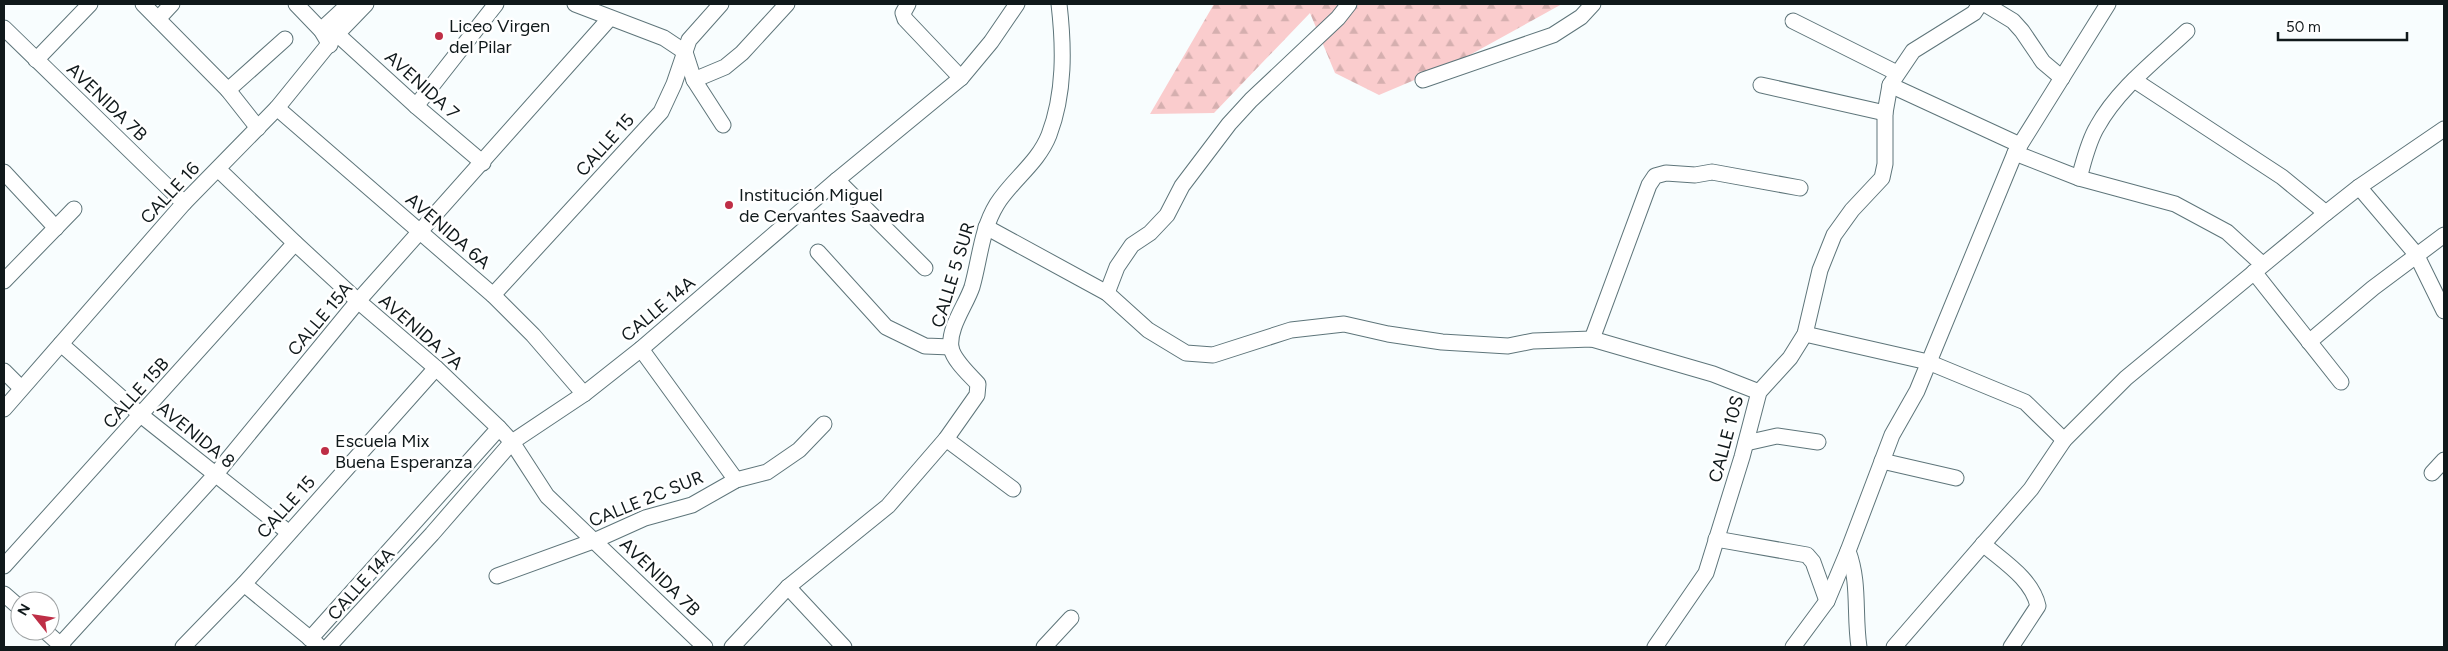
<svg xmlns="http://www.w3.org/2000/svg" width="2448" height="651" viewBox="0 0 2448 651" font-family="Figtree,sans-serif">
<defs>
<pattern id="forest-firs" width="22" height="20" patternUnits="userSpaceOnUse" patternTransform="scale(1.25)"><rect width="22" height="20" fill="#facccd"/><path d="M5 1l3.5 6h-7zM16 11l3.5 6h-7z" fill="#d5afaf"/></pattern>
</defs>
<rect width="100%" height="100%" fill="#f8fdfe"/>
<path fill="url(#forest-firs)" d="M1214,4H1562L1457,62L1379,95L1335,73L1310,13L1214,113L1150,114Z"/>
<g fill="none" stroke-linecap="round" stroke-linejoin="round">
<defs>
<g id="street">
<path d="M143,4L228,90L258,128"/>
<path d="M296,4L321,30L330,45"/>
<path d="M575,4L664,38L685,52L694,80L723,125"/>
<path d="M908,4L903,13L905,19L961,78"/>
<path d="M1985,4L2013,21L2022,31L2043,62L2062,78"/>
<path d="M158,19L172,4"/>
<path d="M1793,21L1897,73"/>
<path d="M4,28L184,203"/>
<path d="M321,30L349,4"/>
<path d="M337,34L416,106L483,163"/>
<path d="M36,60L90,4"/>
<path d="M694,80L725,67L742,53L787,4"/>
<path d="M1423,80L1553,35L1581,17L1593,4"/>
<path d="M2134,80L2282,177L2326,213"/>
<path d="M1761,85L1885,113"/>
<path d="M1890,85L2020,145"/>
<path d="M228,90L285,39"/>
<path d="M416,106L496,4"/>
<path d="M277,108L493,295L533,335L584,394"/>
<path d="M2015,153L2079,178L2175,204L2227,232L2262,264"/>
<path d="M218,169L295,243L358,301L436,368L499,428L512,442L547,496L705,647"/>
<path d="M4,172L56,228"/>
<path d="M2079,178C2084,161 2088,142 2097,127C2118,89 2155,61 2187,31"/>
<path d="M837,180L925,268"/>
<path d="M2359,187L2416,254L2444,311"/>
<path d="M986,227L1107,293L1148,330L1186,353L1213,355L1291,330L1344,324L1388,334L1442,342L1508,346L1533,341L1592,339L1713,374L1759,392"/>
<path d="M818,252L886,327L925,346L951,347"/>
<path d="M2254,272L2341,382"/>
<path d="M4,281L74,209"/>
<path d="M1107,293L1117,267L1132,245L1150,233L1167,215L1182,186L1229,124L1251,100L1338,18L1349,4"/>
<path d="M493,295L661,112L674,84L689,40L721,4"/>
<path d="M1805,334L1928,362L2025,402L2064,440"/>
<path d="M1592,339L1649,185L1655,176L1666,173L1695,175L1712,172L1800,188"/>
<path d="M2309,342L2373,288L2444,235"/>
<path d="M61,344L142,416L288,532"/>
<path d="M641,349L736,480"/>
<path d="M4,371L21,388"/>
<path d="M4,409L184,203L277,108L337,34L366,4"/>
<path d="M946,439L1013,489"/>
<path d="M1746,443L1777,436L1818,442"/>
<path d="M1882,461L1956,478"/>
<path d="M2432,473L2444,460"/>
<path d="M1716,539L1807,555L1813,562L1827,601"/>
<path d="M1983,544C2004,562 2032,579 2038,606L2011,647"/>
<path d="M1848,551C1860,583 1854,614 1859,647"/>
<path d="M4,566L295,243"/>
<path d="M497,576L596,540L645,518L692,505L736,480L767,472L799,450L824,424"/>
<path d="M244,584L318,645"/>
<path d="M788,587L844,647"/>
<path d="M4,594L20,608"/>
<path d="M45,631L63,647"/>
<path d="M310,639L499,428"/>
<path d="M60,645L215,475L358,301L610,18"/>
<path d="M183,647L244,584L436,368"/>
<path d="M328,647L432,534L512,442L584,394L641,349L837,180L961,78L991,42L1017,4"/>
<path d="M732,647L788,587L888,506L946,439L977,395L978,384C969,374 954,361 951,348C948,328 966,305 972,287C980,259 981,230 997,204C1013,179 1038,163 1049,135C1065,93 1064,47 1059,4"/>
<path d="M1044,647L1071,618"/>
<path d="M1655,647L1706,573L1742,457L1759,392L1790,358L1805,334L1820,270L1834,235L1852,210L1882,178L1885,164V113L1890,85L1913,51L1974,13L1980,4"/>
<path d="M1793,647L1827,601L1848,551L1892,435L1917,391L2015,153L2108,4"/>
<path d="M1894,647L2031,489L2064,440L2126,378L2326,213L2359,187L2444,129"/>
</g>
</defs>
<use href="#street" stroke="#5e757a" stroke-width="17"/>
<use href="#street" stroke="#fff" stroke-width="15"/>
</g>
<g fill="#be2e46" stroke="#fff" stroke-width="2">
<circle cx="439" cy="36" r="5"/>
<circle cx="729" cy="205" r="5"/>
<circle cx="325" cy="451" r="5"/>
</g>
<g text-anchor="middle" stroke-width="5" stroke-linejoin="round" paint-order="stroke">
<g font-size="18" fill="#10191b" stroke="#fff" text-anchor="start">
<text x="449" y="32">Liceo Virgen<tspan x="449" dy="21">del Pilar</tspan></text>
<text x="739" y="201">Institución Miguel<tspan x="739" dy="21">de Cervantes Saavedra</tspan></text>
<text x="335" y="447">Escuela Mix<tspan x="335" dy="21">Buena Esperanza</tspan></text>
</g>
<g font-size="18" fill="#10191b" stroke="#fff">
<text transform="translate(422 85) rotate(42)" y="6">AVENIDA 7</text>
<text transform="translate(107 102) rotate(44)" y="6">AVENIDA 7B</text>
<text transform="translate(605 145) rotate(-48)" y="6">CALLE 15</text>
<text transform="translate(170 193) rotate(-47)" y="6">CALLE 16</text>
<text transform="translate(448 231) rotate(41)" y="6">AVENIDA 6A</text>
<text transform="translate(953 275) rotate(-73)" y="6">CALLE 5 SUR</text>
<text transform="translate(658 309) rotate(-40)" y="6">CALLE 14A</text>
<text transform="translate(320 319) rotate(-50)" y="6">CALLE 15A</text>
<text transform="translate(421 332) rotate(41)" y="6">AVENIDA 7A</text>
<text transform="translate(136 393) rotate(-48)" y="6">CALLE 15B</text>
<text transform="translate(196 435) rotate(39)" y="6">AVENIDA 8</text>
<text transform="translate(1726 439) rotate(-75)" y="6">CALLE 10S</text>
<text transform="translate(646 499) rotate(-22)" y="6">CALLE 2C SUR</text>
<text transform="translate(286 507) rotate(-48)" y="6">CALLE 15</text>
<text transform="translate(660 577) rotate(44)" y="6">AVENIDA 7B</text>
<text transform="translate(361 584) rotate(-48)" y="6">CALLE 14A</text>
</g>
</g>
<rect width="2448" height="651" fill="none" stroke="#10191b" stroke-width="10"/>
<g transform="translate(35 616) rotate(300)"><circle r="24" fill="#ffffff" stroke="#9fa3a4"/>
<path d="M0-4L9 19L0 12L-9 19Z" fill="#be2e46"/>
<text y="-8" font-size="14" font-weight="bold" text-anchor="middle" fill="#10191b">N</text>
</g>
<path d="M2278 32v8h129v-8" fill="none" stroke="#10191b" stroke-width="2.5"/>
<text x="2286" y="32" font-size="15" fill="#10191b" stroke="#ffffff" stroke-width="4" paint-order="stroke">50 m</text>
</svg>
